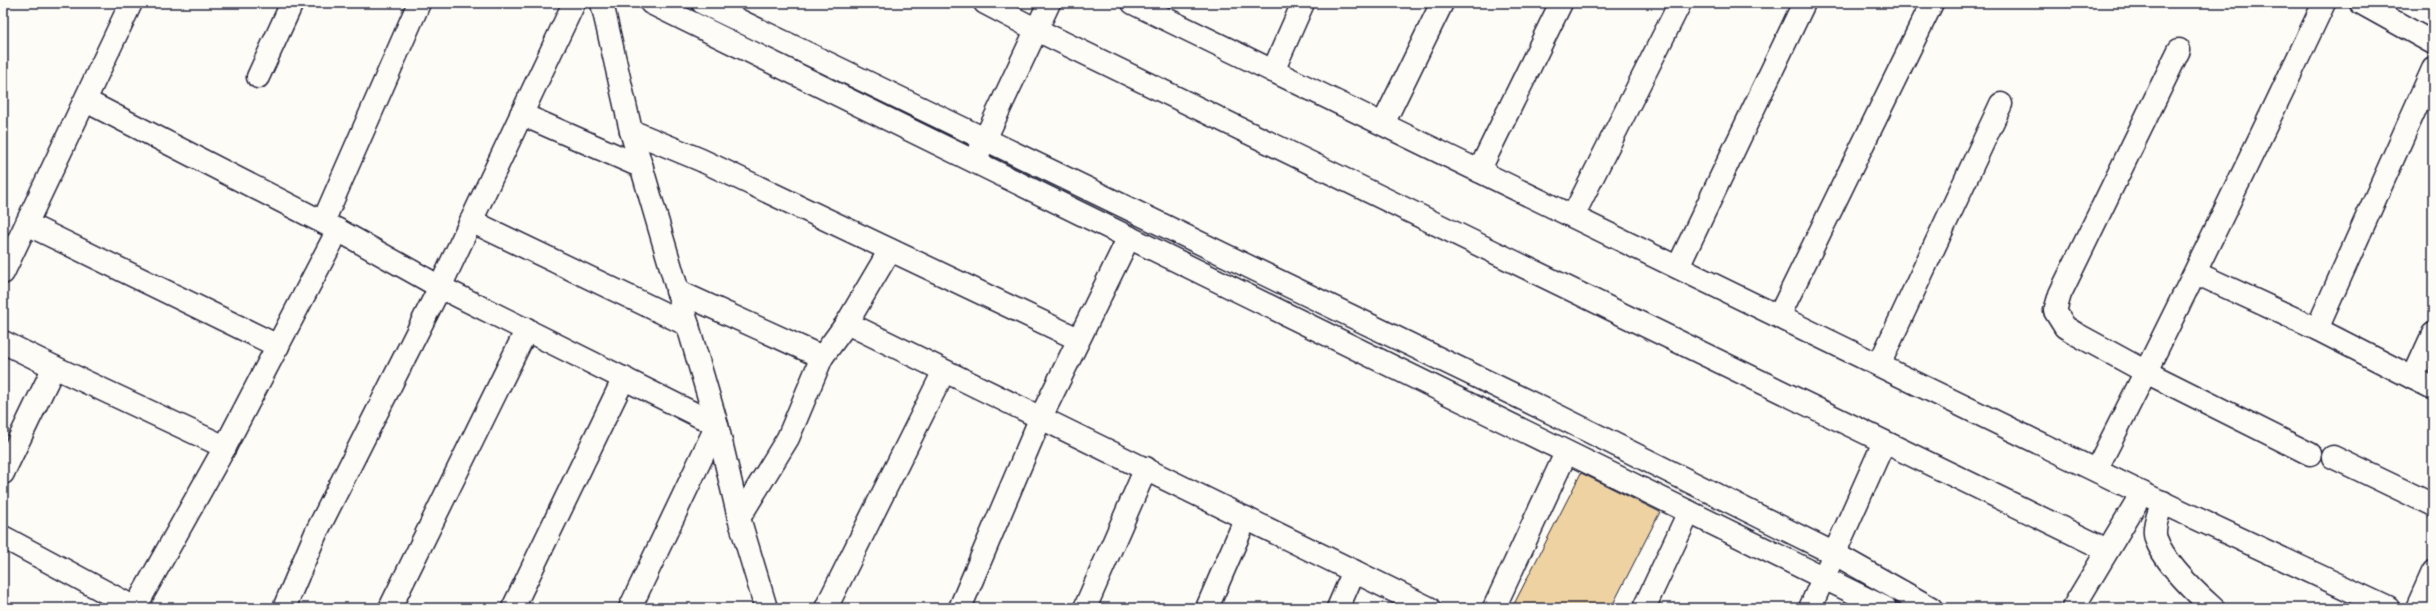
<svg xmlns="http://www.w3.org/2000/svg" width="2436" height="611" viewBox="0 0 2436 611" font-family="Delius,sans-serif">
<rect width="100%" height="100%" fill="#fdfcf7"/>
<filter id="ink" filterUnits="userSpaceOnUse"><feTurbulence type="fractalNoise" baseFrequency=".025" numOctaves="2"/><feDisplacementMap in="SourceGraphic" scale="8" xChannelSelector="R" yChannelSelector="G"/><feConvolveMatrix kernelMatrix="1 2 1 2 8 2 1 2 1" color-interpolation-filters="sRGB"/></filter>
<g filter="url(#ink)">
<path fill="#eed2a2" stroke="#22223b" d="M1581,473L1660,512L1639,553L1611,608H1512Z"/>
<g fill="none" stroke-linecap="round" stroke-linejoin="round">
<defs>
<g id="minor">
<path d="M602,3L631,131L717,425L739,518L766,608"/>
<path d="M651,3L1885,608"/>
<path d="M703,3L1554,414L1835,554L1931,608"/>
<path d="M985,3L1037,30L2107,550"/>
<path d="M1133,3L2142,493"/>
<path d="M2361,3L2433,43"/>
<path d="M2179,50L2060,294L2055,311L2065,327L2078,335L2146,372L2310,454"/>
<path d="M1273,71L1303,3"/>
<path d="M258,77L292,3"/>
<path d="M86,101L338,230"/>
<path d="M521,114L642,167"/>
<path d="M1383,124L1442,3"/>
<path d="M631,131L701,160L1078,339"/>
<path d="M979,152L1049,3"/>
<path d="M1479,171L1561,3"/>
<path d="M1573,216L1680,3"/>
<path d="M471,221L688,325"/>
<path d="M323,222L419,3"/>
<path d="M27,224L278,346"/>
<path d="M1678,267L1804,3"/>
<path d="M3,273L131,3"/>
<path d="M2196,273L2317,329L2413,378L2433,334"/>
<path d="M677,291L822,357L847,323L1429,608"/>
<path d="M1779,316L1932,3"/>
<path d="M847,323L890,250"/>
<path d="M2317,329L2433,69"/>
<path d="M3,342L54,367"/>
<path d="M1879,365L2001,104"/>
<path d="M2413,378L2433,388"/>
<path d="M225,447L338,230L440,287L717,425L630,608"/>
<path d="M2333,457L2433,505"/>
<path d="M2096,470C2175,316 2250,160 2324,3"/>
<path d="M3,473L54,367L225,447L135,608"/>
<path d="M2163,502C2159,513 2152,527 2156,539C2165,563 2194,591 2213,608"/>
<path d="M739,518L788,438L822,357"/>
<path d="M3,537L135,608"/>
<path d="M284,608L316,533L440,287L574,3"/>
<path d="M390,608L527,329"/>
<path d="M513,608L624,378"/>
<path d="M826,608L944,371"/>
<path d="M960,608L1041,417L1129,237"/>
<path d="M1085,608L1146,468"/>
<path d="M1207,608L1246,518"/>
<path d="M1338,608L1354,571"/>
<path d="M1494,608L1566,453"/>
<path d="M1644,608L1689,512"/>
<path d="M1810,608L1884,442"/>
<path d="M2073,608L2142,493L2388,608"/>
<path d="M2417,608L2433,572"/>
</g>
</defs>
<use href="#minor" stroke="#22223b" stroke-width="25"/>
<use href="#minor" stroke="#fdfcf7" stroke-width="22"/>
</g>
</g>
<rect width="2436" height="611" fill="none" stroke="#fdfcf7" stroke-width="16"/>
<rect x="8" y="8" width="2420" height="595" fill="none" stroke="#22223b" stroke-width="1.5" filter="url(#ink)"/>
</svg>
